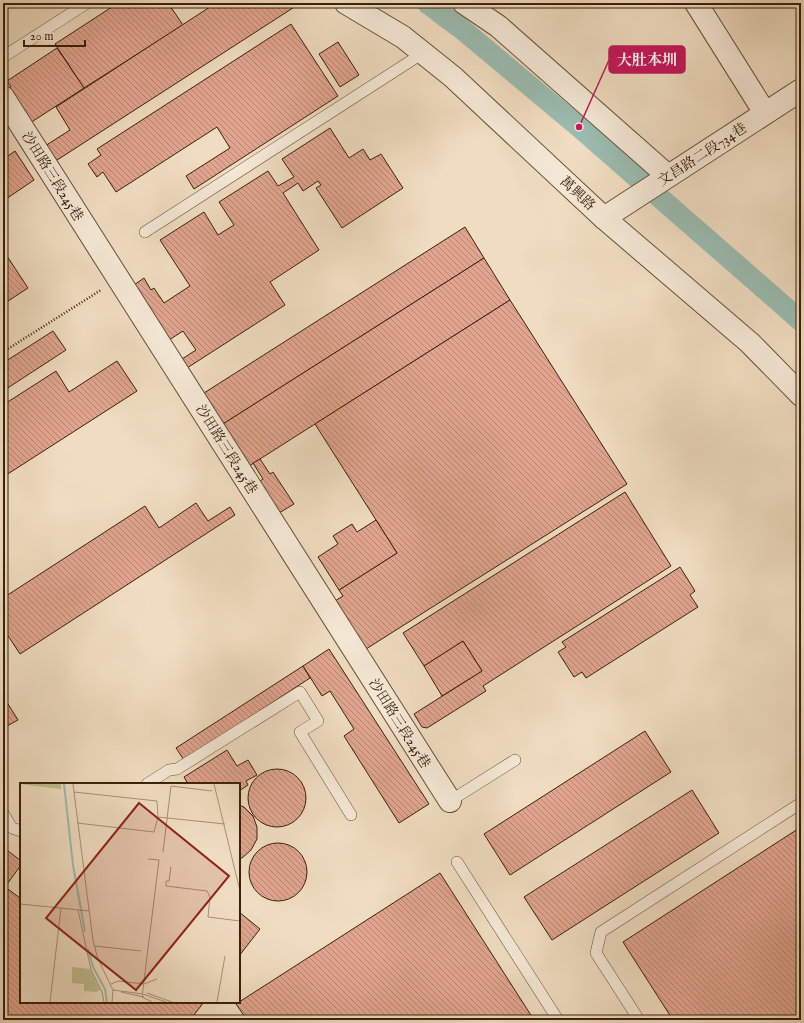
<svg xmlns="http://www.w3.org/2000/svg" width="804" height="1023" viewBox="0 0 804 1023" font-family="'IM FELL English','Noto Serif TC',serif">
<defs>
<pattern id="building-back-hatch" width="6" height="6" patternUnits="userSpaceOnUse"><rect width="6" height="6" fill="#e1a58f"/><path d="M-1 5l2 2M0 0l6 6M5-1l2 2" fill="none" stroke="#b78673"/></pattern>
</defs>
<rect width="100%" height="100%" fill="#f0ddc1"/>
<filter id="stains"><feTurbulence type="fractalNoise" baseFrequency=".005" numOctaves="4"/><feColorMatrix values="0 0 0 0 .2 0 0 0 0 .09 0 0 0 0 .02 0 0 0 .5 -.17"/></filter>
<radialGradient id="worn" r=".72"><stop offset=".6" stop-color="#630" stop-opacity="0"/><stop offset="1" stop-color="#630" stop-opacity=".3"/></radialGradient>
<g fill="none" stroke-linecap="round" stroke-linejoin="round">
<path stroke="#9abcb0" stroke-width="21" d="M427,3L463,30L579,127L801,321"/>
</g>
<g fill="url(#building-back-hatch)" stroke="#392108">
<path d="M118,3H168L183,25L84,88L55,44Z"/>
<path d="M216,3H289L296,6L54,162L45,146L70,130L56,107Z"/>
<path d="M291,24L338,96L194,189L186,176L230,148L217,127L116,192L103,172L97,177L88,164L101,155L97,149Z"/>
<path d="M338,42L359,75L340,87L319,54Z"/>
<path d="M57,48L84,88L30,123L8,89L11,87L7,81Z"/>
<path d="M330,128L349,158L363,149L370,160L381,154L403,188L342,228L316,188L321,185L318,181L303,191L298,183L283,193L319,250L270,282L285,305L187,368L182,359L196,350L183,331L169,340L134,285L144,278L151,290L154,288L164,303L190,286L160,240L204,212L218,235L234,225L219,202L268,171L278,186L294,177L282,159Z"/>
<path d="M15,151L34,180L3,201V156L5,158Z"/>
<path d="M465,227L484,258L223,424L204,393Z"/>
<path d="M3,250L28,288L5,303L3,299Z"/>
<path d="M484,258L510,300L249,466L223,424Z"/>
<path d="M510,300L627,484L366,649L335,601L343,596L339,590L397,553L315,424Z"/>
<path d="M53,331L66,350L3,391V363Z"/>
<path d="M117,361L137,391L3,477V405L56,371L69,392Z"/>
<path d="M260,459L270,474L273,472L294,504L279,513L259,482L263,479L253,463Z"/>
<path d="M625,492L671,566L483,686L486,691L427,728L422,727L414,714L482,671L463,641L424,666L403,633Z"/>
<path d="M196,503L208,521L230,507L235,515L20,654L3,628V598L145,506L159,528Z"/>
<path d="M376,520L397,553L339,590L318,557L338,544L333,536L352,524L357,532Z"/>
<path d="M680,567L695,591L690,595L698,607L586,678L582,672L574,677L558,652L566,647L562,642Z"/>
<path d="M463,641L482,671L442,696L424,666Z"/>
<path d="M329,649L429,804L399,823L344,736L354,729L330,691L322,696L303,666Z"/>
<path d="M303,666L310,678L184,760L176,748Z"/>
<path d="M3,696L18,720L7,726L3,719Z"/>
<path d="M645,731L671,772L510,875L484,834Z"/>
<path d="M227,750L237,766L248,760L257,775L246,781L248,785L239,791V784H188L184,777Z"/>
<circle cx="277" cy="798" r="29"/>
<path d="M692,790L719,833L552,940L524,897Z"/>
<path d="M239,805L244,807L253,816L257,827V839L251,850L242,858H239Z"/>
<path d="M801,827V1020H673L623,942Z"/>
<circle cx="278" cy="872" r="29"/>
<path d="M3,847L21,861V865L5,887L20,898L21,896V1002H204L190,1020H3Z"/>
<path d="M440,873L534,1020H254L252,1017L247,1020L236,1004Z"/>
<path d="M239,912L260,929L239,956Z"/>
</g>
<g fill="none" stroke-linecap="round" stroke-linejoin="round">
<defs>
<g id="lane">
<path d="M3,57L87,3"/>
<path d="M145,232L423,53"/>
<path d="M147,784L169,770L177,769L300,692L318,721L300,732L351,815"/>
<path d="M450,801L515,760"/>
<path d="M3,813L12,828L21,831"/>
<path d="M457,862L558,1020"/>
<path d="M639,1020L596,953L601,932L801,803"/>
</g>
<g id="street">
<path d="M346,3L403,37L453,77L604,218L750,343L801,395"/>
<path d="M464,3L498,26L668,176"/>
<path d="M696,3L765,113"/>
<path d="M3,97L450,801"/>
<path d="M604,218L801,90"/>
</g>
</defs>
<use href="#lane" stroke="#675036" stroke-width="12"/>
<use href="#street" stroke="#675036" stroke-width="24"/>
<path stroke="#392108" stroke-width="2.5" stroke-dasharray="1 2" stroke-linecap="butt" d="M3,352L101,290"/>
<use href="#lane" stroke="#f5e9d7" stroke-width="11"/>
<use href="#street" stroke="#f5e9d7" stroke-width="22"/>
</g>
<g text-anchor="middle" stroke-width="3" stroke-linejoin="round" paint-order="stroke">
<g font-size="14" fill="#392108" stroke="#f5e9d7">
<text transform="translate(702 154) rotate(-33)" y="5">文昌路二段734巷</text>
<text transform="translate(53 176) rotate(58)" y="5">沙田路三段245巷</text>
<text transform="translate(578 193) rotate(43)" y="5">萬興路</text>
<text transform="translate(227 449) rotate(58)" y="5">沙田路三段245巷</text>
<text transform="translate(400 723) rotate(58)" y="5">沙田路三段245巷</text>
</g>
</g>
<g transform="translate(20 783)">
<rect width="220" height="220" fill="#f0ddc1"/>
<path d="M0,1H41V6ZM52,184L70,186L80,207L76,209L64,208V201L52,200Z" fill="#c1bf8e"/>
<path fill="none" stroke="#9abcb0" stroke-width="2" d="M44,1L53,82L65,149M68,166L73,184L85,206L87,219"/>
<path fill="none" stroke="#a79277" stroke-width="1" d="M53,1L73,158L78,176L93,207M194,1L220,108M54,9L137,18L138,34M57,40L134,49L138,34L205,41M143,69L151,3L192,8M128,76L139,77L122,214L132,219M151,84L149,98H146V103L187,108L190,114L188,134L220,138M0,121L69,128M58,127L71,187L82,209L84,219M74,163L121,168M91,201L98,198L124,201L137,196M93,207L123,211L146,219M101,209L124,214M127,210L152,219M30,219L41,125M92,219L93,207M197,219L205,173"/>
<path fill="#8f2418" fill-opacity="0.15" stroke="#8f2418" stroke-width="2" d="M119,20L209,93L116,207L26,135Z"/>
<rect width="220" height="220" fill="none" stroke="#392108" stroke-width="2"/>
</g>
<path fill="none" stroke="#c2185b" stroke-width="1.5" d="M579 127L609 60"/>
<circle fill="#c2185b" stroke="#f5e9d7" stroke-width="1.5" cx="579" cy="127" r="4"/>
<rect fill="#c2185b" stroke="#c2185b" stroke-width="1.5" x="609" y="46" width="76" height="27" rx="4"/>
<g font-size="15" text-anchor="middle" font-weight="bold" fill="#fff">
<text x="647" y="65">大肚本圳</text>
</g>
<rect width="804" height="1023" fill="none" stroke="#f0ddc1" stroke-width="16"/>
<rect x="4" y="4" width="796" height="1015" fill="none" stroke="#392108" stroke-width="2"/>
<rect x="8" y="8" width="788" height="1007" fill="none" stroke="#392108"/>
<path d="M24 40v6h61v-6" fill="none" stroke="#392108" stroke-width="2"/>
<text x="30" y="40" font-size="12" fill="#392108" stroke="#f5e9d7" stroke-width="3" paint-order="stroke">20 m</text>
<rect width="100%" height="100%" filter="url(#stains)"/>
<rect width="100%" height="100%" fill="url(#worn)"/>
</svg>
